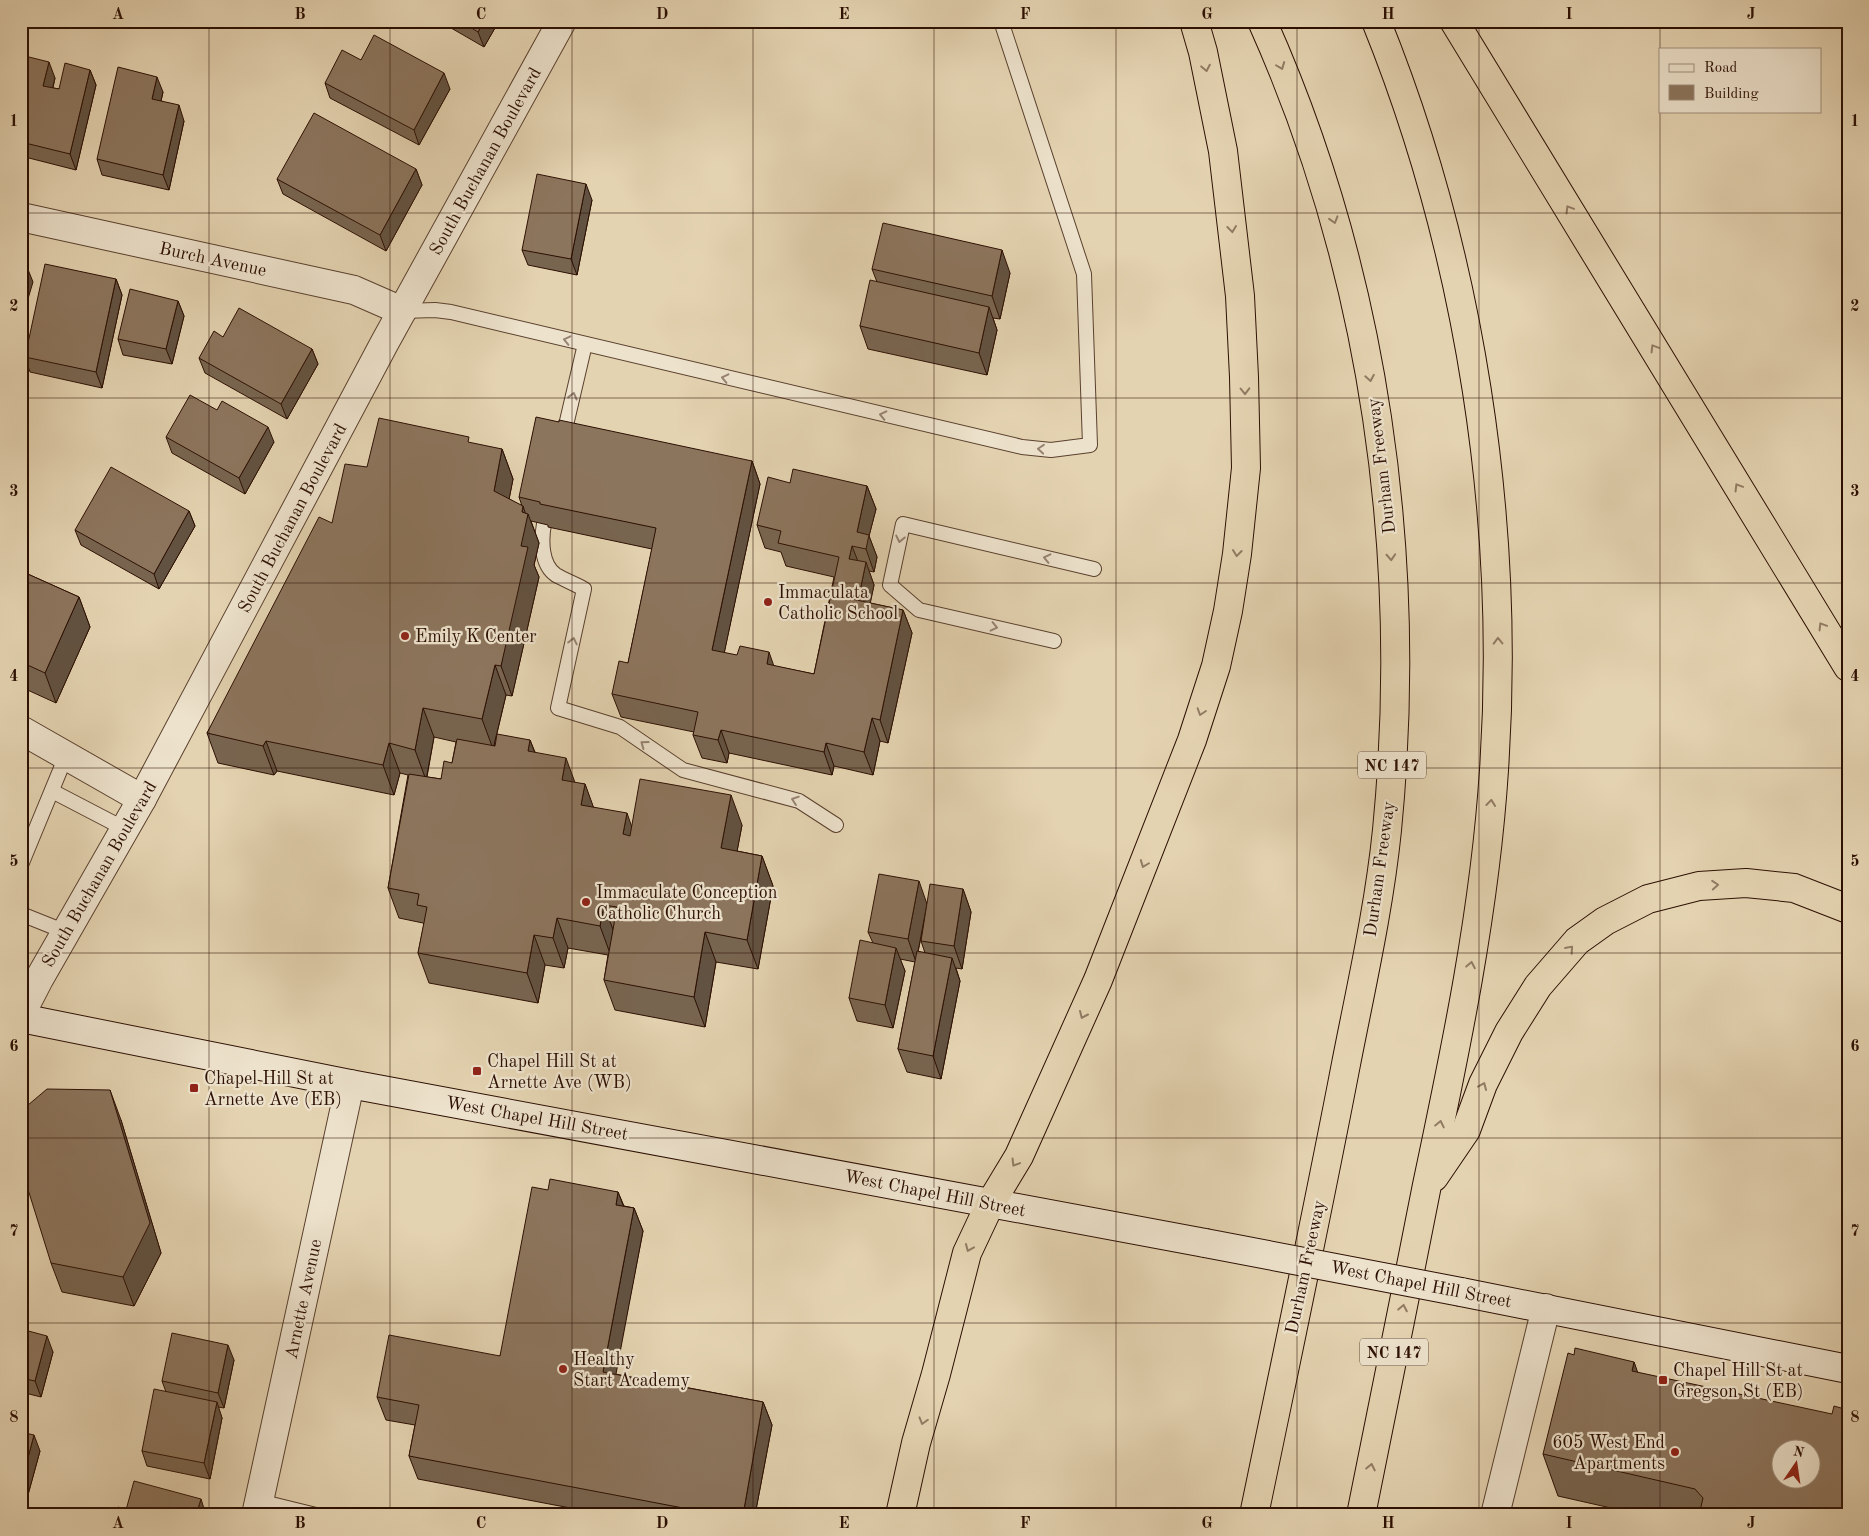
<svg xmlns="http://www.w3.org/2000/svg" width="1869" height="1536" viewBox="0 0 1869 1536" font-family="'Old Standard TT',serif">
<rect width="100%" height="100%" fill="#e4d3b1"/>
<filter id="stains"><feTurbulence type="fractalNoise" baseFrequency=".004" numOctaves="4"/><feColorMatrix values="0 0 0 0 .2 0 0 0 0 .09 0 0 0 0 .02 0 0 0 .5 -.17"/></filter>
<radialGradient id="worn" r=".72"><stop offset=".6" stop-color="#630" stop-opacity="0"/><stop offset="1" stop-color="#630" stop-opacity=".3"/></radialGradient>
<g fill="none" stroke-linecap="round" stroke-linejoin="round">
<defs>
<g id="service">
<path d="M402,311L435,310L451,312L1022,447L1051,450L1090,445L1084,274L1001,21"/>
<path d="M563,438L585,344"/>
<path d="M544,524C541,540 541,565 556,575C565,580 575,584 584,589L558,708L620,727L683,770L799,801L836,825"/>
<path d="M1054,641L919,610L890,585L903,524L1094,569"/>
<path d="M52,791L125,829"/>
<path d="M21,865L66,756"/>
<path d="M21,914L66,932"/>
<path d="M259,1501L316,1515"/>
</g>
<g id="minor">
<path d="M21,217L354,290L402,311"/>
<path d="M21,730L142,799"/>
<path d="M256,1515L350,1084"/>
<path d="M1495,1515L1546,1308"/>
</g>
<path id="tertiary" d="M21,1014L39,979L142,799L385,342L562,21"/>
<g id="secondary">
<path d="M21,1018L350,1084L1205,1243"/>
<path d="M1461,1292L1848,1369"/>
</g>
<g id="motorway">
<path d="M1454,21L1848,667"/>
<path d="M1434,1177L1466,1130L1483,1084L1509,1032L1538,986L1577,941L1605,921L1648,899L1699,886L1746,883L1794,888L1848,909"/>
<path d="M900,1515L916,1443L936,1374L967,1253L990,1204L1019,1156L1098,980L1192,740L1216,666L1228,611L1237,554L1246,468L1244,377L1240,296L1223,151L1203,52L1194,21"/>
<path d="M1254,1515C1285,1365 1317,1215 1346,1064C1361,987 1379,909 1387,830C1414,557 1375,273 1262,21"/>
<path d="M1361,1515C1384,1405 1405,1295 1427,1185C1456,1048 1485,910 1494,770C1511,521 1470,253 1376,21"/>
</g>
</defs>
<use href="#service" stroke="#5a402e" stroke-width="16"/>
<use href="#minor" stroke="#5a402e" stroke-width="30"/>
<use href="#tertiary" stroke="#5a402e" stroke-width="30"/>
<use href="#secondary" stroke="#2c0f03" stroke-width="30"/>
<use href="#motorway" stroke="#2c0f03" stroke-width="30"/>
<use href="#service" stroke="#ede2cc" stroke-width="14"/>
<use href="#minor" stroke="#ede2cc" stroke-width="28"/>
<use href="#tertiary" stroke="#ede2cc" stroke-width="28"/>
<use href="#secondary" stroke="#ede2cc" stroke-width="28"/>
<use href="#motorway" stroke="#e4d3b1" stroke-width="28"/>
<defs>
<path id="secondary-bridge" d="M1205,1243L1461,1292"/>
</defs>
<use href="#secondary-bridge" stroke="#2c0f03" stroke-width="30" stroke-linecap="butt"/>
<use href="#secondary-bridge" stroke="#ede2cc" stroke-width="28"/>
</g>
<g fill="#786550" stroke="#2c0f03" fill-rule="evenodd">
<path d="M439,21H499L484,47Z"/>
<path d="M21,55L55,78L53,88L59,89L90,70L96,85L76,170L21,156Z"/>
<path d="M361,60L450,89L419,145L330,98L325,83Z"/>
<path d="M163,92L161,101L184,121L169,190L102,175L97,159Z"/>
<path d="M416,169L422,185L386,251L283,194L277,179Z"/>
<path d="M592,200L577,275L528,265L522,250Z"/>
<path d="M872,269L1010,273L1000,319L993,318L997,330L987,375L868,349L860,326L877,282Z"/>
<path d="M116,279L122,295L102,388L30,372L25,357Z"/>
<path d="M178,301L184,316L172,364L123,355L118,339Z"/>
<path d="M223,337L312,349L318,364L287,419L205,373L199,358Z"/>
<path d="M166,437L274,442L245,494L172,453Z"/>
<path d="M502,449L513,479L509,499L522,506L519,497L752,461L760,484L724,653L774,666L814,674L834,577L786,566L781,552L765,548L757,525L790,483L867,486L876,509L869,536L877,557L874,572L869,571L874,585L870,603L903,610L912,633L888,743L880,741L873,775L834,766L832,775L729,753L727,763L702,758L693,735L694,732L621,717L612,694L628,663L652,549L548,527V525L531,521L539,543L534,565L539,577L512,696L506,695L494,746L530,740L535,752L575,783L585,784L593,807L631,826L742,825L737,851L762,856L773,886L758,969L716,962L705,1027L615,1010L604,980L608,955L568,948L564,968L545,965L538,1003L429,983L418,953L424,924L423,923L399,918L388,888L408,775L400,773L394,795L277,771L274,775L218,763L207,733L332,523L367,467ZM434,737L456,742L452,763L441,779L427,777Z"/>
<path d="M189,511L195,526L159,589L81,545L75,530Z"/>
<path d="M21,571L79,597L90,627L56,703L21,687Z"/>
<path d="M963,889L971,912L962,969L956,968L960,981L941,1079L907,1072L898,1049L915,962L900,959L905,971L893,1028L857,1021L849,998L873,943L868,932L927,903ZM926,913L921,941L925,953L918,952Z"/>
<path d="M121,1120L161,1253L134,1306L62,1292L51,1263Z"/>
<path d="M548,1190L618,1192L624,1206L634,1208L643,1231L615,1374L763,1402L772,1425L755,1515H607L418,1479L409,1456L415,1425L386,1420L377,1397L500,1356Z"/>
<path d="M21,1329L53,1352L41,1397L21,1392Z"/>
<path d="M234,1360L224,1408L218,1407L222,1418L210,1479L147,1466L142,1451L166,1392L162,1381Z"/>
<path d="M1634,1362L1637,1372L1848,1515H1642L1558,1496L1543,1454Z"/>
<path d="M21,1432L40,1451L26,1502L21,1500Z"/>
</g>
<g fill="#625241" stroke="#2c0f03">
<path d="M484,21H499L484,47L478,32Z"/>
<path d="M49,62L55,78L49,102L43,86Z"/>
<path d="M90,70L96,85L76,170L70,154Z"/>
<path d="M444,73L450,89L419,145L414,130Z"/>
<path d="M157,77L163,92L158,114L152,99Z"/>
<path d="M179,105L184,121L169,190L163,175Z"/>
<path d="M416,169L422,185L386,251L380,235Z"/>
<path d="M586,184L592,200L577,275L571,259Z"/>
<path d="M1002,250L1010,273L1000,319L992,296Z"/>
<path d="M27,267L33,282L21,322V287Z"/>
<path d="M116,279L122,295L102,388L96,372Z"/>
<path d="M178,301L184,316L172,364L166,349Z"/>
<path d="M989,307L997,330L987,375L979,353Z"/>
<path d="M312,349L318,364L287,419L281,404Z"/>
<path d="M268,427L274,442L245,494L239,478Z"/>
<path d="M502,449L513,479L505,520L494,491Z"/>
<path d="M752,461L760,484L720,673L712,650Z"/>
<path d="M867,486L876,509L869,536L877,557L874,572L866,549L857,532Z"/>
<path d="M523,506L527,518L528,514L539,543L534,565L539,577L512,696L501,666L521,546L522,512Z"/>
<path d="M189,511L195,526L159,589L154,574Z"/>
<path d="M852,546L861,569L849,559Z"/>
<path d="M866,562L874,585L868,614L860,591Z"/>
<path d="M849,589L857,612L847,598Z"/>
<path d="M79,597L90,627L56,703L45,673Z"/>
<path d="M903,610L912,633L888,743L880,720Z"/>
<path d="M769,652L777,675L767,664Z"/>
<path d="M495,665L506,695L493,749L482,719Z"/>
<path d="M423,708L434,737L426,780L415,750Z"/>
<path d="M872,718L880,741L873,775L864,752Z"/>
<path d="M721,730L729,753L727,763L718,740Z"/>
<path d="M530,740L541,769L528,751Z"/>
<path d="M266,741L277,771L274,775L263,746Z"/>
<path d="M389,743L400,773L394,795L383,765Z"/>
<path d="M826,743L834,766L832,775L824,752Z"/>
<path d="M566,758L577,788L562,780Z"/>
<path d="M585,784L596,814L581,805Z"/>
<path d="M731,795L742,825L732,878L721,848Z"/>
<path d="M627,813L637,842L623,834Z"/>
<path d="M762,856L773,886L758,969L747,940Z"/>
<path d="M919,881L927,904L916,962L908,939Z"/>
<path d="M963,889L971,912L962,969L954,946Z"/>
<path d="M604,905L615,935L611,956L600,926Z"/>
<path d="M557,918L568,948L564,968L553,938Z"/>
<path d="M705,932L716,962L705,1027L694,997Z"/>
<path d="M534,935L545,965L538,1003L527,973Z"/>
<path d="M896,948L905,971L893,1028L885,1005Z"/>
<path d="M952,958L960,981L941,1079L933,1056Z"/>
<path d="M110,1090L121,1120L161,1253L134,1306L123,1277Z"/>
<path d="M618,1192L627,1215L616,1205Z"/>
<path d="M634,1208L643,1231L612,1395L603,1372Z"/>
<path d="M47,1336L53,1352L41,1397L35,1381Z"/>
<path d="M228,1345L234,1360L224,1408L218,1393Z"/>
<path d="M1634,1362L1649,1404L1632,1371Z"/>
<path d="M217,1402L222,1418L210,1479L204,1463Z"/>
<path d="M763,1402L772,1425L755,1515H743Z"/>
<path d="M34,1435L40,1451L26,1502L21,1487V1484Z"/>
<path d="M201,1499L206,1515H196Z"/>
</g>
<g fill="#8c755d" stroke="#2c0f03" fill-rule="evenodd">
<path d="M460,21H484L478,32Z"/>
<path d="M374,35L444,73L414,130L325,83L342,50L361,60Z"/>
<path d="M21,55L49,62L43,86L59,89L65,63L90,70L70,154L21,142Z"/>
<path d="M118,67L157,77L152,99L179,105L163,175L97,159Z"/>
<path d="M314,113L416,169L380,235L277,179Z"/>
<path d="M537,174L586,184L571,259L522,250Z"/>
<path d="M883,223L1002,250L992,296L872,269Z"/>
<path d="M45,264L116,279L96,372L25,357Z"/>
<path d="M21,265L27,267L21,287Z"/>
<path d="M870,280L989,307L979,353L860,326Z"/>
<path d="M130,289L178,301L166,349L118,339Z"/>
<path d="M239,308L312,349L281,404L199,358L214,331L223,337Z"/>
<path d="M190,395L217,410L222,401L268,427L239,478L166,437Z"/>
<path d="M536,417L559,422V420L752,461L712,650L737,655L740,646L769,652L767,664L814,674L839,557L778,543L781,531L757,525L768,477L790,483L793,469L867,486L857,532L869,535L866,549L852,546L849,559L866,562L860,591L849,589L847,598L903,610L880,720L872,718L864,752L826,743L824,752L721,730L718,740L693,735L698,712L612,694L619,661L628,663L656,528L540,504V502L519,497Z"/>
<path d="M379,418L469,437L468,442L502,449L494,491L523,506L522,512L528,514L521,546L528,547L501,666L495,665L482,719L423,708L415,750L389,743L383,765L266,741L263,746L207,733L319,517L332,523L345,464L367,467Z"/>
<path d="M111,467L189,511L154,574L75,530Z"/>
<path d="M21,571L79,597L45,673L21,662Z"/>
<path d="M497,734L530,740L528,751L566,758L562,780L585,784L581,805L627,813L623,834L630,836L640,779L731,795L721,848L762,856L747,940L705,932L694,997L604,980L617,907L604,905L600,926L557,918L553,938L534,935L527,973L418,953L427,907L417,905L419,894L388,888L409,774L441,779L444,761L452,763L457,739L495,746Z"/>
<path d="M879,874L919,881L908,939L868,932Z"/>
<path d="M930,884L963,889L954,946L921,941Z"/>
<path d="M860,940L896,948L885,1005L849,998Z"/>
<path d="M917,951L952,958L933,1056L898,1049Z"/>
<path d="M47,1089L110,1090L150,1223L123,1277L51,1263L21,1167V1111Z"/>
<path d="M550,1179L618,1192L616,1205L634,1208L603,1372L763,1402L743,1515H720L409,1456L419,1405L377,1397L389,1335L500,1356L532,1187L548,1190Z"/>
<path d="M21,1329L47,1336L35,1381L21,1378Z"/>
<path d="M172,1333L228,1345L218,1393L162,1381Z"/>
<path d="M1575,1348L1634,1362L1632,1371L1832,1414L1834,1406L1848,1410V1515L1842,1514V1515H1829L1826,1514V1515H1699L1703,1498L1695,1489L1543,1454L1568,1353L1574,1355ZM1782,1448H1812V1478H1782Z"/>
<path d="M154,1389L217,1402L204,1463L142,1451Z"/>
<path d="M21,1432L34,1435L21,1484Z"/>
<path d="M134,1481L201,1499L196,1515H116L118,1507L126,1510Z"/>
</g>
<defs><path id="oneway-chevron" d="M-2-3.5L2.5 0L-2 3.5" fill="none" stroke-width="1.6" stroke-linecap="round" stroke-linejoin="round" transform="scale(1.25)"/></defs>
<g stroke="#917b63">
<use href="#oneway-chevron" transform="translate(1281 66) rotate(69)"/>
<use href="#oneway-chevron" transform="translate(1206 68) rotate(79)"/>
<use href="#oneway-chevron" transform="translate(1569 209) rotate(-121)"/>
<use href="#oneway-chevron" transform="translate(1334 220) rotate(73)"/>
<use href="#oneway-chevron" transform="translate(1232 229) rotate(83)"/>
<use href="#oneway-chevron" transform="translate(1654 348) rotate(-121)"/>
<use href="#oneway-chevron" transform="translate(1370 378) rotate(80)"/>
<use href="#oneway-chevron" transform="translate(1245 391) rotate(89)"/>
<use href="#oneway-chevron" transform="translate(1738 487) rotate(-121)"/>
<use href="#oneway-chevron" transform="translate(1237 553) rotate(97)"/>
<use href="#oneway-chevron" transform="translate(1391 557) rotate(87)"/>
<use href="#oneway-chevron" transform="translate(1822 626) rotate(-121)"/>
<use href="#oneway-chevron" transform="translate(1498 641) rotate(-91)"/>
<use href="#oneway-chevron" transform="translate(1201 712) rotate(108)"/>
<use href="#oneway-chevron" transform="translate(1491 803) rotate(-84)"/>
<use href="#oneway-chevron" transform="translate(1144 864) rotate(111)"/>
<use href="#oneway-chevron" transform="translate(1715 885) rotate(-4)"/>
<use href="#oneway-chevron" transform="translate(1570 949) rotate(-49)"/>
<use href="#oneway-chevron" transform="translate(1471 965) rotate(-79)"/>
<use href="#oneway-chevron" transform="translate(1083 1015) rotate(114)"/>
<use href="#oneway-chevron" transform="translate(1483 1086) rotate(-67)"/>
<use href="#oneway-chevron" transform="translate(1440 1124) rotate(-78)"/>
<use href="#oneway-chevron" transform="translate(1015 1163) rotate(121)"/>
<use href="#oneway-chevron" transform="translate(969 1248) rotate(113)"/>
<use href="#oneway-chevron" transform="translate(1403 1308) rotate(-79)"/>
<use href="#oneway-chevron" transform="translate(923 1421) rotate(106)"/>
<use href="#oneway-chevron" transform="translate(1371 1467) rotate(-78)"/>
</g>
<g stroke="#968372">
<use href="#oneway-chevron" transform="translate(567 340) rotate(-167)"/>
<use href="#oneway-chevron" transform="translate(725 378) rotate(-167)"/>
<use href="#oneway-chevron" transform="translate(573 396) rotate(-76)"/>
<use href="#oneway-chevron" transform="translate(883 415) rotate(-167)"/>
<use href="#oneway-chevron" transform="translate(1041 449) rotate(-175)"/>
<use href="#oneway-chevron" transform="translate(900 539) rotate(102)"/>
<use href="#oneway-chevron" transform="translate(1047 558) rotate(-167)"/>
<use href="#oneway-chevron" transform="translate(994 627) rotate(13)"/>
<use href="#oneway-chevron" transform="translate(573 641) rotate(-78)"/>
<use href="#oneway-chevron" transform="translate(644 744) rotate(-144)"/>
<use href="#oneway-chevron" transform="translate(795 800) rotate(-161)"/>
</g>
<path fill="none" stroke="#2c0f03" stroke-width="1" stroke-opacity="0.55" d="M209,21V1515M390,21V1515M572,21V1515M753,21V1515M934,21V1515M1116,21V1515M1297,21V1515M1479,21V1515M1660,21V1515M21,213H1848M21,398H1848M21,583H1848M21,768H1848M21,953H1848M21,1138H1848M21,1323H1848"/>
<g fill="#8f2418" stroke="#ede2cc" stroke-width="2">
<circle cx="768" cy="602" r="5"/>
<circle cx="405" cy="636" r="5"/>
<circle cx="586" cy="902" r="5"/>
<rect x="472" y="1066" width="10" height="10" rx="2.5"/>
<rect x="189" y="1083" width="10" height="10" rx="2.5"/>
<circle cx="563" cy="1369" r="5"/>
<rect x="1658" y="1375" width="10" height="10" rx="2.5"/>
<circle cx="1675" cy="1452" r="5"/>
</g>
<g text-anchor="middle" stroke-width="4.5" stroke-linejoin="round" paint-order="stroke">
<g fill="#ede2cc" stroke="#664e3f" stroke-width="1">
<rect x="1358" y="751.5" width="68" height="27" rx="4"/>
<rect x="1360" y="1338.5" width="68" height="27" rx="4"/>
</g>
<g font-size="16" font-weight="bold" fill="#2c0f03">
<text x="1392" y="771">NC 147</text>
<text x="1394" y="1358">NC 147</text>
</g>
<g font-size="18" fill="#2c0f03" stroke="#ede2cc">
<text transform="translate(485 161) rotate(-61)" y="6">South Buchanan Boulevard</text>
<text transform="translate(213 259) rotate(12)" y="6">Burch Avenue</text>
<text transform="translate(1381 466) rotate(-97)" y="6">Durham Freeway</text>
<text transform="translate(292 518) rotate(-62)" y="6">South Buchanan Boulevard</text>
<text transform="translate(1379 869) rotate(-82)" y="6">Durham Freeway</text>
<text transform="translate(99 874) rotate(-60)" y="6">South Buchanan Boulevard</text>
<text transform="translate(537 1118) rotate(10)" y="6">West Chapel Hill Street</text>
<text transform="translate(935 1193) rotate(11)" y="6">West Chapel Hill Street</text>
<text transform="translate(1305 1267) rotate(-78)" y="6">Durham Freeway</text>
<text transform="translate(1421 1284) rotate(11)" y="6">West Chapel Hill Street</text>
<text transform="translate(303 1299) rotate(-78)" y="6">Arnette Avenue</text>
</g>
<g font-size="18" fill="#2c0f03" stroke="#ede2cc" text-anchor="start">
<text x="778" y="598">Immaculata<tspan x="778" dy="21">Catholic School</tspan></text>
<text x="415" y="642">Emily K Center</text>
<text x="596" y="898">Immaculate Conception<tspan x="596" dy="21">Catholic Church</tspan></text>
<text x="487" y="1067">Chapel Hill St at<tspan x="487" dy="21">Arnette Ave (WB)</tspan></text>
<text x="204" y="1084">Chapel Hill St at<tspan x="204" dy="21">Arnette Ave (EB)</tspan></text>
<text x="573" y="1365">Healthy<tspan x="573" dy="21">Start Academy</tspan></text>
<text x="1673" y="1376">Chapel Hill St at<tspan x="1673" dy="21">Gregson St (EB)</tspan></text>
<text x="1665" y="1448" text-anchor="end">605 West End<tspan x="1665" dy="21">Apartments</tspan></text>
</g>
</g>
<rect width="1869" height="1536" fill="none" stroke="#e4d3b1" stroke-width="55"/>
<rect x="1659" y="48" width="162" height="65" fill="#ede2cc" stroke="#a08e7c"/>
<rect x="1669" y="64" width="25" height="8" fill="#ede2cc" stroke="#a08e7c"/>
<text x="1704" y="72" font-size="15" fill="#2c0f03">Road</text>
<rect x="1669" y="85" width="25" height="15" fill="#8c755d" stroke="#a08e7c"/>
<text x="1704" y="98" font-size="15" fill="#2c0f03">Building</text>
<g transform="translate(1796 1464) rotate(13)"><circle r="24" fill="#ede2cc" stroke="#a08e7c"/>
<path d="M0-4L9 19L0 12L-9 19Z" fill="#8f2418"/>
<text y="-8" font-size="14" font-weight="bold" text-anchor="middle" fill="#2c0f03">N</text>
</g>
<rect x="28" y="28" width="1814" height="1480" fill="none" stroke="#2c0f03" stroke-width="2"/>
<g font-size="16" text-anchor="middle" font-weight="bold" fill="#2c0f03">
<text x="118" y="19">A</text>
<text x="300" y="19">B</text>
<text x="481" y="19">C</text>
<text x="662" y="19">D</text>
<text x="844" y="19">E</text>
<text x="1025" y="19">F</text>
<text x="1207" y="19">G</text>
<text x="1388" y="19">H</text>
<text x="1569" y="19">I</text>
<text x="1751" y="19">J</text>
<text x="14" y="126">1</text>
<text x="1855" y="126">1</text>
<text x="14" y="311">2</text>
<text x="1855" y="311">2</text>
<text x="14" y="496">3</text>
<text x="1855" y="496">3</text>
<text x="14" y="681">4</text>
<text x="1855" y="681">4</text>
<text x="14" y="866">5</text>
<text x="1855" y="866">5</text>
<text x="14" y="1051">6</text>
<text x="1855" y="1051">6</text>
<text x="14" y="1236">7</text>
<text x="1855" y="1236">7</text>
<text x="14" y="1422">8</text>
<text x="1855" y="1422">8</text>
<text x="118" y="1528">A</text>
<text x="300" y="1528">B</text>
<text x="481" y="1528">C</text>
<text x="662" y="1528">D</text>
<text x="844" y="1528">E</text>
<text x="1025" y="1528">F</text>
<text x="1207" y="1528">G</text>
<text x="1388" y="1528">H</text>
<text x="1569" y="1528">I</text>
<text x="1751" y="1528">J</text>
</g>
<rect width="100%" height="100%" filter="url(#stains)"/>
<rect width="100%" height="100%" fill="url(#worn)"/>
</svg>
